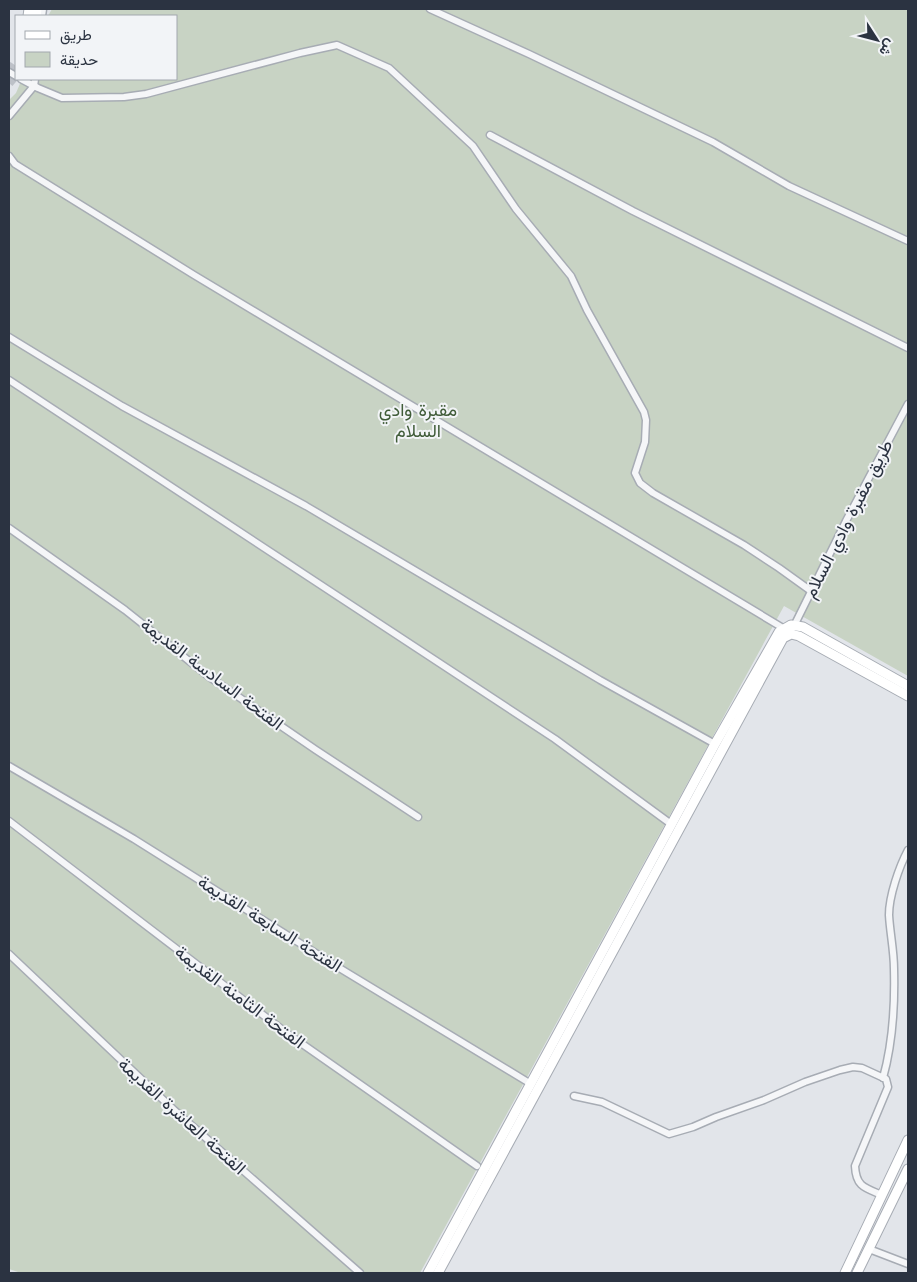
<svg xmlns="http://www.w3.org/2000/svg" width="917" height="1282" viewBox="0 0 917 1282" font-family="'Work Sans',Vazirmatn,sans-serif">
<rect width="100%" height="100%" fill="#e2e5ea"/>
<path fill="#c8d3c4" d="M52,9H908V676L784,606L420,1273H21L9,1269V100L16,93L22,79H176V16H48Z"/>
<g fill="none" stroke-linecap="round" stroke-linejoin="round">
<g stroke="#bdc1c8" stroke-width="9" stroke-dasharray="9 4.5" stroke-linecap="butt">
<path d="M9,72L16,62"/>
<path d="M9,83L16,75"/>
</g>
<defs>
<g id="street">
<path d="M430,9L529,54L713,142L789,186L908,241"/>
<path d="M42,16L43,9"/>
<path d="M9,72L16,76"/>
<path d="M21,79L38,88L62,98L124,97L146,94L300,53L337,45L389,68L473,146L516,209L571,276L587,310L644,412L646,420L645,442L635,473L640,483L653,493L744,545L779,568L811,591"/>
<path d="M9,116L34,86L35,79"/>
<path d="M490,135L633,211L908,348"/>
<path d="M9,156L15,164L194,275L783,628"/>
<path d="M9,337L122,406L306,506L600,680L715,744"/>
<path d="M9,380L555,739L671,824"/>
<path d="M9,528L125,610L208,676L316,750L418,817"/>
<path d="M793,628L846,521L908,404"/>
<path d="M9,766L134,839L341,969L531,1084"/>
<path d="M9,821L288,1034L477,1166"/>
<path d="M9,954L174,1110L360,1273"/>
<path d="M883,1078C893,1042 895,1006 894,969C894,951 890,933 889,915C889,896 899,867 908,850"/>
<path d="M574,1096L602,1102L669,1134L693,1127L716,1117L764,1100L805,1082L840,1070L853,1067L862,1068L886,1079L888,1087L855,1166C856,1187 865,1188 882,1195"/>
<path d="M869,1249L908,1264"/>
</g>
<g id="secondary">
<path d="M28,16L29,9"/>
<path d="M36,16L37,9"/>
<path d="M428,1273L715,744L779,632L791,625L803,627L908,686"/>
<path d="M438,1273L783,638L791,634L799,636L908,696"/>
<path d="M845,1273L908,1140"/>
<path d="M857,1273L908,1169"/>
</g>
</defs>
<use href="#street" stroke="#a7acb4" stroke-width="9"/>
<use href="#secondary" stroke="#a7acb4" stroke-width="11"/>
<use href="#street" stroke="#f5f6f8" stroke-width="6"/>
<use href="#secondary" stroke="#fff" stroke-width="9"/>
</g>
<g text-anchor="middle" stroke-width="4" stroke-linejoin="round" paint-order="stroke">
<g font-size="18" fill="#405c39" stroke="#f2f4f7">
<text x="418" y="416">مقبرة وادي<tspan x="418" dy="21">السلام</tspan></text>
</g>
<g font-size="18" fill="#2b3341" stroke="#f2f4f7">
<text transform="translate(848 519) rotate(-63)" y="6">طريق مقبرة وادي السلام</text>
<text transform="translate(212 674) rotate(37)" y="6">الفتحة السادسة القديمة</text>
<text transform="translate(270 924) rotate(32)" y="6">الفتحة السابعة القديمة</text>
<text transform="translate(240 997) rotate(37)" y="6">الفتحة الثامنة القديمة</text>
<text transform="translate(182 1116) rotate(42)" y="6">الفتحة العاشرة القديمة</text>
</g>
</g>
<rect width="917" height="1282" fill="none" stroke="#2b3341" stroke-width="20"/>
<rect x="15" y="15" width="162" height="65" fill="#f2f4f7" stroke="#a2a7ae"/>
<rect x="25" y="31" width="25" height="8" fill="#ffffff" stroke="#a2a7ae"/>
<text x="60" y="40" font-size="15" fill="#2b3341">طريق</text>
<rect x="25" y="52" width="25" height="15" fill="#c8d3c4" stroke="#a2a7ae"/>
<text x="60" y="65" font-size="15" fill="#2b3341">حديقة</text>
<g transform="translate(877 40) rotate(126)" stroke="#f2f4f7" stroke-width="4" paint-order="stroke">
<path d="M0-4L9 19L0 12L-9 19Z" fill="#2b3341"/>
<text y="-8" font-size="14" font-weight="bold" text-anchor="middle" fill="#2b3341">ش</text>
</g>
</svg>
